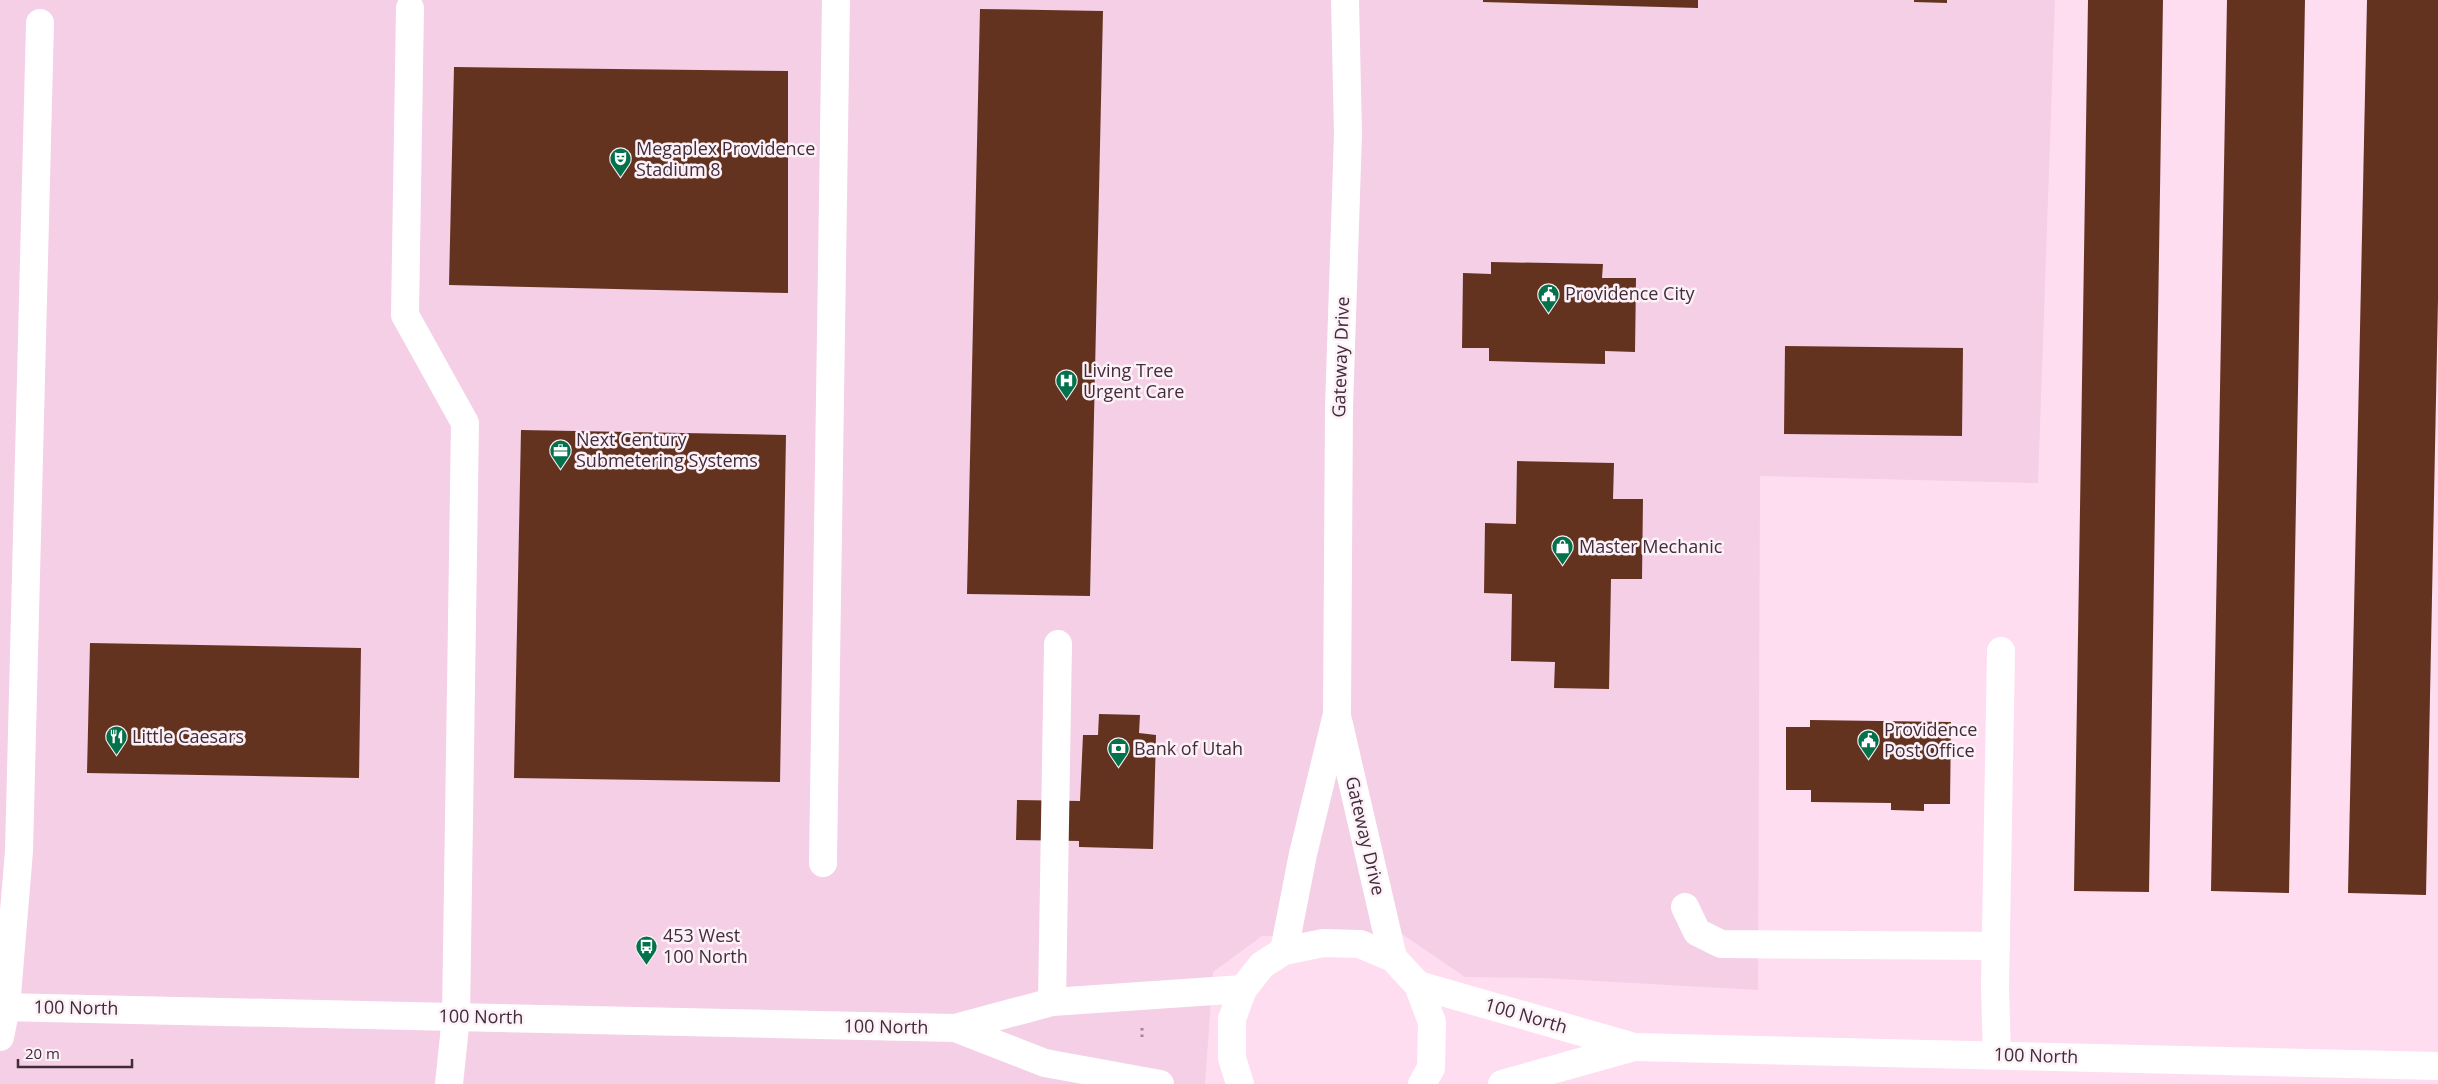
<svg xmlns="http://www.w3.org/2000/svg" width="2438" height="1084" viewBox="0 0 2438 1084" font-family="'Open Sans',sans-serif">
<rect width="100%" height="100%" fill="#ffddf1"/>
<path fill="#f4cfe6" d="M0,0H2055L2038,483L1760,476L1758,990L1543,978L1465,977L1402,934L1262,936L1213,972L1205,1084H0Z"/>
<g fill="#643320">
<path d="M1483,0H1698V8L1483,2Z"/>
<path d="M1914,0H1947V3L1914,2Z"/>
<path d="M2088,0H2163L2149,892L2074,891Z"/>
<path d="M2227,0H2305L2289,893L2211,891Z"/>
<path d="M2367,0H2438V300L2426,895L2348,893Z"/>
<path d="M980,9L1103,11L1090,596L967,594Z"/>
<path d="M454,67L788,71V293L449,285Z"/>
<path d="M1491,262L1603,264L1602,278H1636L1635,352L1605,351V364L1489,361V348H1462L1463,273L1491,274Z"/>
<path d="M1785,346L1963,348L1962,436L1784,434Z"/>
<path d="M521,430L786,435L780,782L514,778Z"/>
<path d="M1517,461L1614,463L1613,499H1643L1642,579H1611L1609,689L1554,688L1555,662L1511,661L1512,594L1484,593L1485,523L1516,524Z"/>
<path d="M90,643L361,648L359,778L87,773Z"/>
<path d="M1099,714L1140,715L1139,733L1156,735L1153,849L1079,847V841L1016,840L1017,800L1080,801L1083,735H1098Z"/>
<path d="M1810,720L1951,722L1950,804H1924V811L1891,810V803L1811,802V790H1786V727H1810Z"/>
</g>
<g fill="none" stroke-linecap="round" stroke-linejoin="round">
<path stroke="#9f8494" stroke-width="3" stroke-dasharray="2.5 4" stroke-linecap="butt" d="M1142,1028V1037"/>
<g stroke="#fff" stroke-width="28">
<path d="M410,8L405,315L465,423L456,1017L449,1084"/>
<path d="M823,863L836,0"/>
<path d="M1685,907L1697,932L1721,944L1996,946"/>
<path d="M1418,985L1634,1047L2438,1066"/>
<path d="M1052,1002L1058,644"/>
<path d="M0,1037L6,1007L19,851L40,23"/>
<path d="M1997,1055L1995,987L2001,651"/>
<path d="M1502,1084L1634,1047"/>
</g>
<g stroke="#fff" stroke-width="28">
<path d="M1338,720L1393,958"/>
<path d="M1284,951L1303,854L1337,714L1339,408L1348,134L1345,0"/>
<path d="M0,1007L955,1028L1052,1002L1243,989"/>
<path d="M955,1028L1045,1063L1160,1084"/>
<path d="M1240,1084L1232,1058V1019L1243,989L1262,965L1284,951L1323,943L1360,944L1393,958L1418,985L1432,1022L1431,1068L1422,1084"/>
</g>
</g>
<defs>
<symbol id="theatre-pin" viewBox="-11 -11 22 30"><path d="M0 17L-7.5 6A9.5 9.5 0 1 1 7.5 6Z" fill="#02724b" stroke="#fdf1f8"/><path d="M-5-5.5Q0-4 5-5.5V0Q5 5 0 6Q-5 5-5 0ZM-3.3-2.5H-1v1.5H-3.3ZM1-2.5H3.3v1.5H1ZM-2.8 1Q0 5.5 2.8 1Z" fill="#fff"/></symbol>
<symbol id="civic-pin" viewBox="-11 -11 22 30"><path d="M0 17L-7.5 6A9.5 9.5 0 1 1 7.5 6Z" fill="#02724b" stroke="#fdf1f8"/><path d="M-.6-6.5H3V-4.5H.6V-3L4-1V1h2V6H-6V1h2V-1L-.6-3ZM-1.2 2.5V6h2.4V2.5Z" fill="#fff"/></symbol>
<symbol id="hospital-pin" viewBox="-11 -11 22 30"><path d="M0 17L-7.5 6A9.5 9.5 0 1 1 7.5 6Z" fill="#02724b" stroke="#fdf1f8"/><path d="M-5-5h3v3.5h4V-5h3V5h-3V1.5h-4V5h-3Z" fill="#fff"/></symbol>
<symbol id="office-pin" viewBox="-11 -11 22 30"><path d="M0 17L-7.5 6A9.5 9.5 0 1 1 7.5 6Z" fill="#02724b" stroke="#fdf1f8"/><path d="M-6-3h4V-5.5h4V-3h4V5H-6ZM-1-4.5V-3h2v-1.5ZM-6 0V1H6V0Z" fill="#fff"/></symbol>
<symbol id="shop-pin" viewBox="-11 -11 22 30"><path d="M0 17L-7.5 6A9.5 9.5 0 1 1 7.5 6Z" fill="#02724b" stroke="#fdf1f8"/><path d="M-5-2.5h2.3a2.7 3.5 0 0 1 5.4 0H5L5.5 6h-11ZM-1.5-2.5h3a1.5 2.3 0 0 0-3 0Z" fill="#fff"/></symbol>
<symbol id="restaurant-pin" viewBox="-11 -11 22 30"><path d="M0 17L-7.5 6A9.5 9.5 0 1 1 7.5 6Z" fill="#02724b" stroke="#fdf1f8"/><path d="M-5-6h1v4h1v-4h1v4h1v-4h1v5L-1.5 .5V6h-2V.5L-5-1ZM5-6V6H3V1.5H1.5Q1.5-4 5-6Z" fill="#fff"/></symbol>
<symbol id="bank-pin" viewBox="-11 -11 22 30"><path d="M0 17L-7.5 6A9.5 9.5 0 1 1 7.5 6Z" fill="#02724b" stroke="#fdf1f8"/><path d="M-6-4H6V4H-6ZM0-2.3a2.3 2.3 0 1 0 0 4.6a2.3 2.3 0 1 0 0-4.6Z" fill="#fff"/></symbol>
<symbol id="bus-pin" viewBox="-11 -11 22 30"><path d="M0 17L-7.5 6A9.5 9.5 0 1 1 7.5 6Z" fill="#02724b" stroke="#fdf1f8"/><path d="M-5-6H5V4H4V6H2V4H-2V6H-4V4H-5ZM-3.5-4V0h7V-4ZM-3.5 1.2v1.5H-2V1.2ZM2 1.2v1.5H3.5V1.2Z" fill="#fff"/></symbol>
</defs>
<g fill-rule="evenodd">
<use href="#theatre-pin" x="608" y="146" width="25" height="34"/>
<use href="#civic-pin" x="1536" y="282" width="25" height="34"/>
<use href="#hospital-pin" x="1054" y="368" width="25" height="34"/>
<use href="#office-pin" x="548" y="438" width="25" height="34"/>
<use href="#shop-pin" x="1550" y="534" width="25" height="34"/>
<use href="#restaurant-pin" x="104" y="724" width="25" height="34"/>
<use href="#civic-pin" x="1856" y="728" width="25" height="34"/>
<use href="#bank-pin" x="1106" y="736" width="25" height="34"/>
<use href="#bus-pin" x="634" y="934" width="25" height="34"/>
</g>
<g text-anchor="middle" stroke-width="5" stroke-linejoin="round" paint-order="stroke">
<g font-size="18" fill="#412c39" stroke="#fdf1f8" text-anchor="start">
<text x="636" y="155">Megaplex Providence<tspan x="636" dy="21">Stadium 8</tspan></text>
<text x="1565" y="300">Providence City</text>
<text x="1083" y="377">Living Tree<tspan x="1083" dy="21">Urgent Care</tspan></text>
<text x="576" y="446">Next Century<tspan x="576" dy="21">Submetering Systems</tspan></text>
<text x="1579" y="553">Master Mechanic</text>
<text x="1884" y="736">Providence<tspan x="1884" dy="21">Post Office</tspan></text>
<text x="132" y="743">Little Caesars</text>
<text x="1134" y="755">Bank of Utah</text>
<text x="663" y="942">453 West<tspan x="663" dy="21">100 North</tspan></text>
</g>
<g font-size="18" fill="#412c39" stroke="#fdf1f8">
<text transform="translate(1341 357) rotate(-88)" y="6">Gateway Drive</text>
<text transform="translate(1365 836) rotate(77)" y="6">Gateway Drive</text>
<text transform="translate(76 1008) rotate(1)" y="6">100 North</text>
<text transform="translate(1526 1016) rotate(16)" y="6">100 North</text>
<text transform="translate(481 1017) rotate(1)" y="6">100 North</text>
<text transform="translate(886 1027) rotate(1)" y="6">100 North</text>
<text transform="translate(2036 1056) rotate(2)" y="6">100 North</text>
</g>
</g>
<path d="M18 1059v8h114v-8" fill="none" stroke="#412c39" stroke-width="2.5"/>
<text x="25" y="1059" font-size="15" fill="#412c39" stroke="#fdf1f8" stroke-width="4" paint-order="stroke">20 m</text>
</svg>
